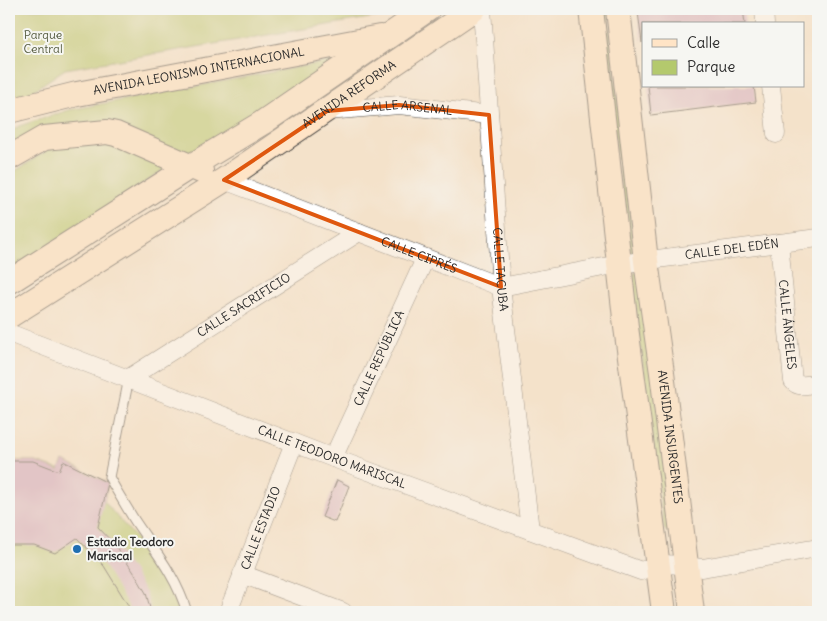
<svg xmlns="http://www.w3.org/2000/svg" width="827" height="621" viewBox="0 0 827 621" font-family="Delius,sans-serif">
<rect width="100%" height="100%" fill="#f6f6f2"/>
<filter id="ink" filterUnits="userSpaceOnUse"><feTurbulence type="fractalNoise" baseFrequency=".02" numOctaves="2"/><feDisplacementMap in="SourceGraphic" scale="10" xChannelSelector="R" yChannelSelector="G"/><feConvolveMatrix kernelMatrix="1 2 1 2 8 2 1 2 1" color-interpolation-filters="sRGB"/></filter>
<filter id="wash" filterUnits="userSpaceOnUse"><feTurbulence type="fractalNoise" baseFrequency=".0096" numOctaves="4" result="noise"/><feDisplacementMap in="SourceGraphic" scale="20" xChannelSelector="R" yChannelSelector="G"/><feGaussianBlur stdDeviation="1.12" result="paint"/><feColorMatrix in="noise" values="0 0 0 0 0 0 0 0 0 0 0 0 0 0 0 0 0 1.4 0 .05"/><feComposite in="paint" operator="in"/></filter>
<g filter="url(#wash)">
<rect width="100%" height="100%" fill="#f4e2ca"/>
<g fill="#b4c96d" stroke="#707a4c">
<path d="M9,9H408L405,12L65,69L9,107Z"/>
<path d="M599,9H607L635,255L630,253Z"/>
<path d="M342,59L187,158L107,125L9,153V133L19,126L69,110Z"/>
<path d="M98,140L174,163L9,272V175L52,147Z"/>
<path d="M641,272L672,530L668,532L664,529L632,279L634,273Z"/>
<path d="M9,461H33L59,470L63,461L108,483L104,501C120,522 140,540 155,562C166,577 172,595 178,612H9Z"/>
</g>
<g id="blocks">
<g fill="#cda2c0">
<path d="M671,9H743L745,24H643L642,43L638,12Z"/>
<path d="M648,86H754L756,102L651,115Z"/>
<path d="M9,461H33L59,471L63,461L108,483L98,527L113,543L133,571L146,593L151,612H129L128,605L104,566L77,538L55,553L34,545H9Z"/>
<path d="M337,480L349,486L335,522L322,517Z"/>
</g>
</g>
</g>
<g filter="url(#ink)">
<use href="#blocks" fill-opacity="0" stroke="#494643" stroke-width="1"/>
<g fill="none" stroke-linecap="round" stroke-linejoin="round">
<defs>
<path id="lane" d="M129,378L109,477C117,492 126,506 135,521C155,551 176,576 187,612"/>
<g id="street">
<path id="s1" d="M482,9L501,287L530,530"/>
<path d="M764,9L765,24"/>
<path d="M771,86L776,134"/>
<path id="s2" d="M327,111L399,105L489,115"/>
<path id="s3" d="M224,180L501,287L619,264L818,238"/>
<path id="s4" d="M779,243L793,381C799,389 810,384 818,383"/>
<path id="s5" d="M9,333L333,458L641,571C669,560 674,565 702,568L818,548"/>
<path id="s6" d="M129,378L359,232"/>
<path id="s7" d="M333,458L425,259"/>
<path d="M242,574L343,612"/>
<path id="s8" d="M228,612L294,443"/>
</g>
<g id="secondary">
<path d="M591,9L626,327L664,612"/>
<path id="s9" d="M618,9L646,261L662,373L692,612"/>
<path id="s10" d="M9,111L77,94L380,37"/>
<path d="M9,158L44,138L107,132L116,134L201,171"/>
<path d="M9,282L191,166L262,123L428,9"/>
<path id="s11" d="M9,316L224,180L474,9"/>
</g>
</defs>
<use href="#lane" stroke="#494643" stroke-width="11"/>
<use href="#street" stroke="#494643" stroke-width="19"/>
<use href="#secondary" stroke="#494643" stroke-width="26"/>
<use href="#lane" stroke="#fff" stroke-width="9"/>
<use href="#street" stroke="#fff" stroke-width="18"/>
<use href="#secondary" stroke="#ffe4c6" stroke-width="24"/>
</g>
</g>
<path d="M0 0H827V621H0ZM399,105L489,115L501,287L224,180L327,111Z" fill="#f4e2ca" fill-opacity=".55" fill-rule="evenodd"/>
<path fill="none" stroke="#df570e" stroke-width="4" stroke-linejoin="round" d="M399,105L489,115L501,287L224,180L327,111Z"/>
<circle fill="#1f6fb2" stroke="#f6f6f2" stroke-width="2" cx="77" cy="549" r="5"/>
<g text-anchor="middle" stroke-width="4" stroke-linejoin="round" paint-order="stroke">
<g font-size="12" fill="#545a3f" stroke="#f6f6f2">
<text x="43" y="39">Parque<tspan x="43" dy="14">Central</tspan></text>
</g>
<g font-size="12" fill="#2b2b2b" stroke="#f6f6f2">
<text dy="4" stroke="none"><textPath href="#s10" startOffset="194">AVENIDA LEONISMO INTERNACIONAL</textPath></text>
<text dy="4" stroke="none"><textPath href="#s11" startOffset="406">AVENIDA REFORMA</textPath></text>
<text dy="4" stroke="none"><textPath href="#s2" startOffset="81">CALLE ARSENAL</textPath></text>
<text dy="4" stroke="none"><textPath href="#s3" startOffset="531">CALLE DEL EDÉN</textPath></text>
<text dy="4" stroke="none"><textPath href="#s3" startOffset="209">CALLE CIPRÉS</textPath></text>
<text dy="4" stroke="none"><textPath href="#s1" startOffset="261">CALLE TACUBA</textPath></text>
<text dy="4" stroke="none"><textPath href="#s6" startOffset="136">CALLE SACRIFICIO</textPath></text>
<text dy="4" stroke="none"><textPath href="#s4" startOffset="82">CALLE ÁNGELES</textPath></text>
<text dy="4" stroke="none"><textPath href="#s7" startOffset="110">CALLE REPÚBLICA</textPath></text>
<text dy="4" stroke="none"><textPath href="#s9" startOffset="431">AVENIDA INSURGENTES</textPath></text>
<text dy="4" stroke="none"><textPath href="#s5" startOffset="346">CALLE TEODORO MARISCAL</textPath></text>
<text dy="4" stroke="none"><textPath href="#s8" startOffset="90">CALLE ESTADIO</textPath></text>
</g>
<g font-size="12" font-weight="bold" fill="#2b2b2b" stroke="#f6f6f2" text-anchor="start">
<text x="87" y="546">Estadio Teodoro<tspan x="87" dy="14">Mariscal</tspan></text>
</g>
</g>
<rect width="827" height="621" fill="none" stroke="#f6f6f2" stroke-width="30"/>
<rect x="642" y="22" width="162" height="65" fill="#f6f6f2" stroke="#a5a5a2"/>
<rect x="652" y="39" width="25" height="8" fill="#ffe4c6" stroke="#a5a5a2"/>
<text x="687" y="48" font-size="15" fill="#2b2b2b">Calle</text>
<rect x="652" y="60" width="25" height="15" fill="#b4c96d" stroke="#a5a5a2"/>
<text x="687" y="72" font-size="15" fill="#2b2b2b">Parque</text>
</svg>
